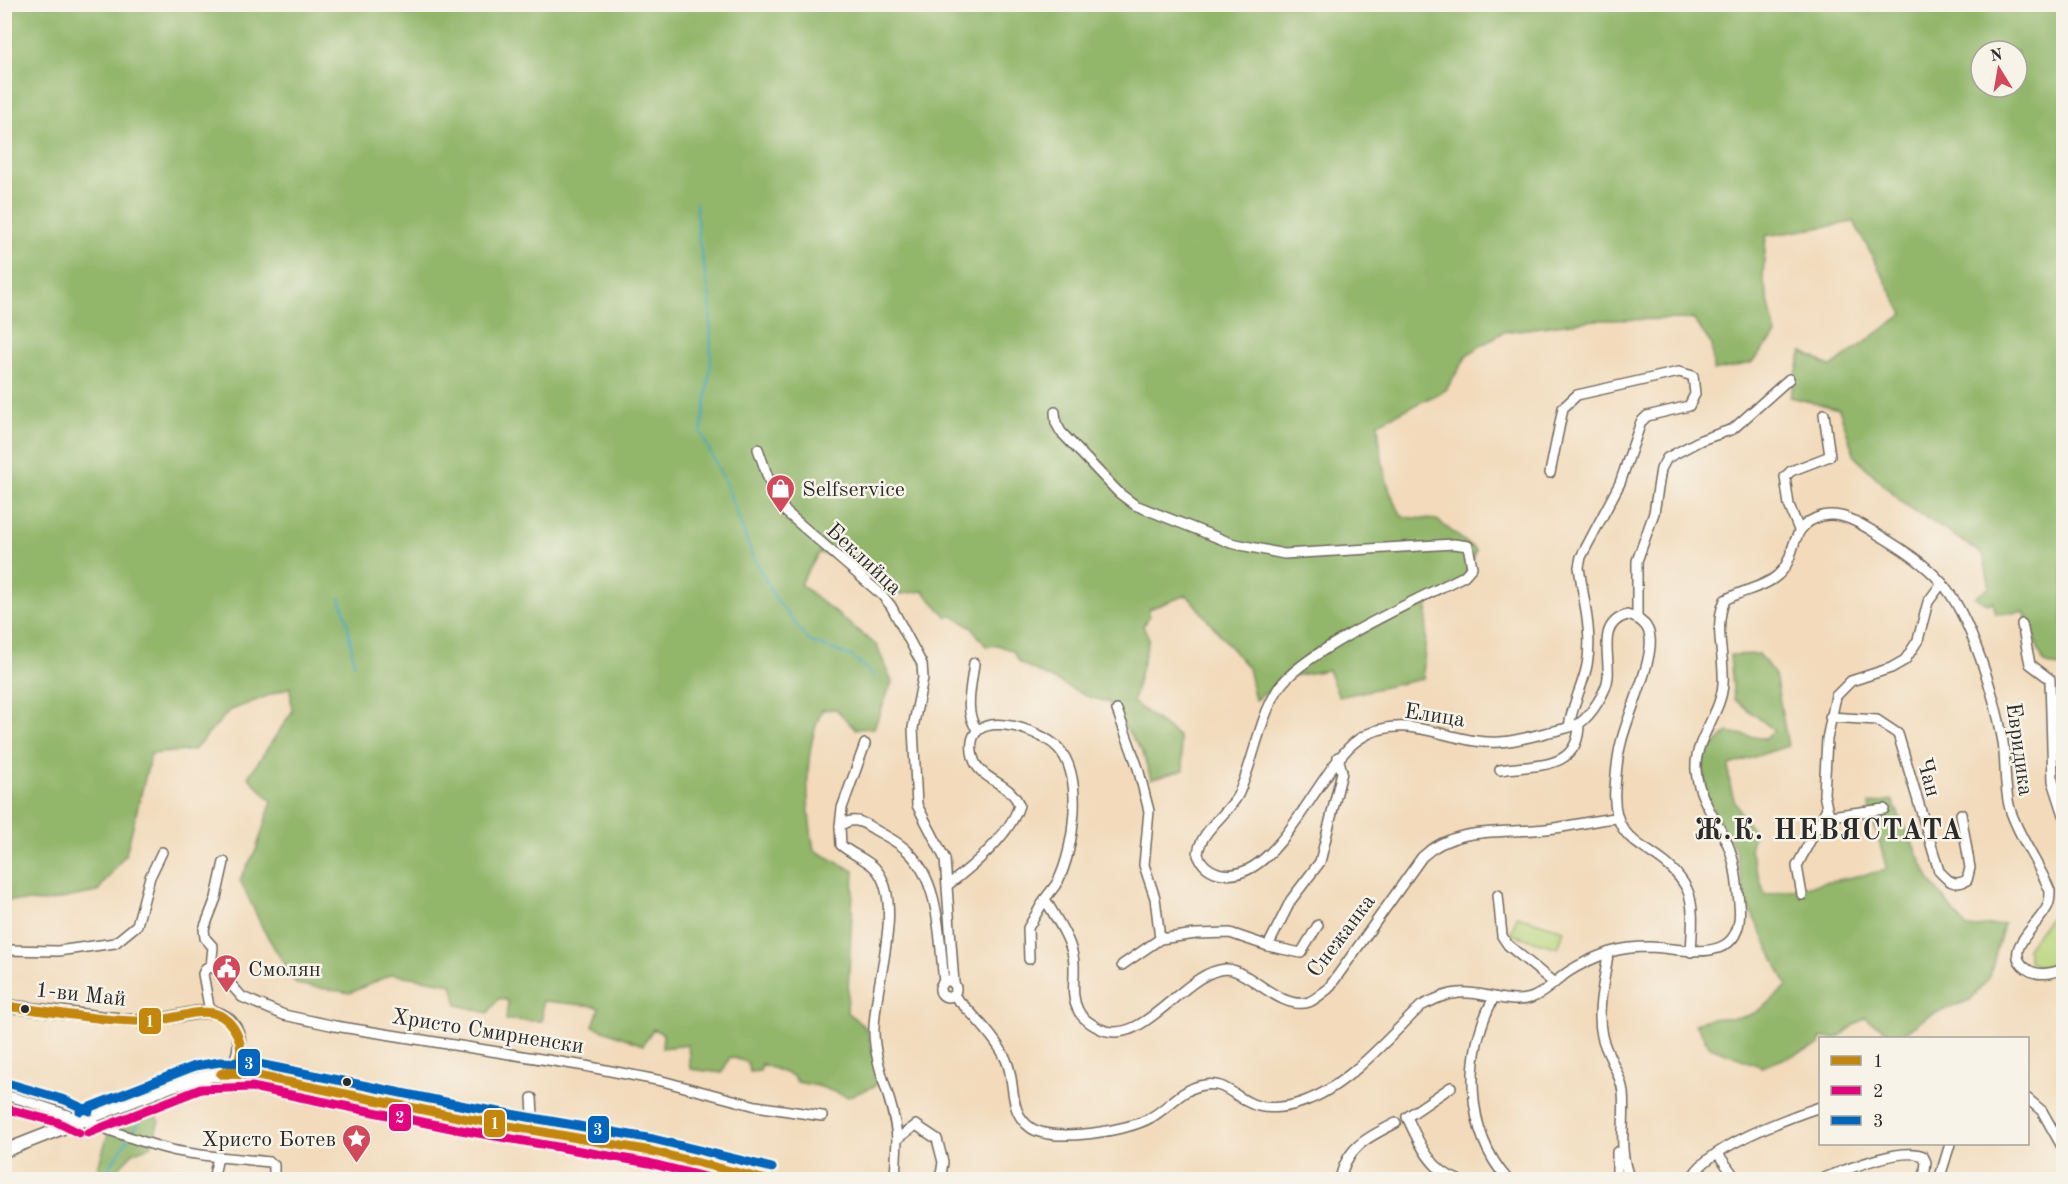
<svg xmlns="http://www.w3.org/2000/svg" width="2068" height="1184" viewBox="0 0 2068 1184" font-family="'Old Standard TT',serif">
<rect width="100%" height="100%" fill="#f7f3e8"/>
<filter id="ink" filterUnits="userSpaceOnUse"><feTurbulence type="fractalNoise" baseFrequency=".0167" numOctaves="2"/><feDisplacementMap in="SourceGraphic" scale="12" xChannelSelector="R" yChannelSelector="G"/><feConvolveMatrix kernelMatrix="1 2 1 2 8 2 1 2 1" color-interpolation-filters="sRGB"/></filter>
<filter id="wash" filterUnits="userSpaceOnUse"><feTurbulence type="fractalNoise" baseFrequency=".008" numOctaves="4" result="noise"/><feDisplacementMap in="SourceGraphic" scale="24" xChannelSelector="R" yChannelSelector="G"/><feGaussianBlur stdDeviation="1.35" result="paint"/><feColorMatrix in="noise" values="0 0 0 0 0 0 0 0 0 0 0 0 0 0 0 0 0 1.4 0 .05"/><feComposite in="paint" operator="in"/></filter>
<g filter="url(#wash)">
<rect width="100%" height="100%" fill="#f2daba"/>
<g fill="#b8d57b" stroke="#728053" stroke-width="1.5">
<path d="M2056,909L2063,922V959C2051,967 2044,970 2030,963L2027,948Z"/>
<path d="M1517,916L1564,930L1558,948L1511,934Z"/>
</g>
<g fill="#92b66b" stroke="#5e704b" stroke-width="1.5" fill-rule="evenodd">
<path d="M4,5H2063V668L2044,663L2024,612L1996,614L1993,602L1988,604L1975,597L1990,587L1983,554L1905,505L1855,457L1839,409L1790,397L1802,351L1831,367L1903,314L1854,222L1766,236L1763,278L1776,335L1751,363L1713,371L1712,345L1693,319L1595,320L1503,332L1468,354L1446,390L1378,423C1380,455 1385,490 1403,517L1437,520L1476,550L1465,583L1428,600L1423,679L1339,697L1328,670L1292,676L1255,700L1248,668L1187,595L1149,609V617L1143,626L1149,638L1133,702L1179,737L1184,770L1151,779L1143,753L1108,702L1089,697L1020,663L1013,651L998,645L986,646L971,627L953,616L947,617L923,591L894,595C870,576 850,557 819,553L800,584L877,646L892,682L874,728L855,729L836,709L822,710C803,752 806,806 814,850L854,871L847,1012L867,1029L879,1077L876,1079L877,1085L848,1097L818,1086L797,1082L793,1076L762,1064L760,1071L750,1072L747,1062L730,1057L722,1073L690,1069L688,1045L662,1048L663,1034L653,1029L643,1045L593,1026L599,1008L595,1006L543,1001L542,1021L506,1020L508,1001L499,998L488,1013L457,1005L452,984L392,974L350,993L296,984L263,929L240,880L256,850L272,801L248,777L292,712L290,687L229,711L194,750L151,754L126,854L97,892L45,902L5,900ZM1981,51H2017V87H1981Z"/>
<path d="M1759,654L1775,675L1788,746L1729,765C1727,790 1738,813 1754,832L1750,850L1765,895L1887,870L1869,804L1892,800L1931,882L1967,928L2004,924L1989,978L1970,1000L1928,1016L1898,1038L1865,1018L1837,1038H1820V1045L1762,1067L1710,1047L1695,1024C1715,1013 1736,1022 1754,1013C1766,1008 1777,995 1787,986L1745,899L1736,851L1707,798L1702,756L1728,732L1765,739L1774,730L1734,699L1730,655Z"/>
<path d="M153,1104L159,1121L151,1146L134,1152L108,1179L94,1180L112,1121L124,1113Z"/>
</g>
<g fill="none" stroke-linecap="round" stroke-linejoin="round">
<g stroke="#40a8c0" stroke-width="2">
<path d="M696,203L699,242L710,298L711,363L701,433L726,484L752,555L775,598L809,641L853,657L875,677"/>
<path d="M340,598L347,620L354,664"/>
<path d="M131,1134L145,1114"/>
<path d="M101,1180L128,1139"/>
</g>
</g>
</g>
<g filter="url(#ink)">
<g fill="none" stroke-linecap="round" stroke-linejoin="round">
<defs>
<g id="street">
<path d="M1055,412L1056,423L1061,432L1119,493L1135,505L1231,543L1284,554L1454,544L1468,546L1472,567L1464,576C1421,598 1302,651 1278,689C1258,722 1254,761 1238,795C1227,816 1199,831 1198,855C1202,865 1208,870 1218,873C1277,889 1317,767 1359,739C1406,708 1451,746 1500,742C1516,741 1534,736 1549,732C1558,730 1572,728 1580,723C1591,715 1607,691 1608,677C1610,654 1597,624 1627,615C1639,618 1649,624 1650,638C1653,663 1627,716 1621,743C1617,758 1616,773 1615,788C1610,853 1662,842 1687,889C1695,906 1692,933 1691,952"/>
<path d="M758,449L773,492L786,512L882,595L891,606L922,664L923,678L913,728L917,805L945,859L954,984"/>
<path d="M1550,473L1563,408L1577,395L1679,372L1693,376L1695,394L1689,406L1647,416L1641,422L1620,483L1581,557L1579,567C1583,598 1593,634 1587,665C1583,686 1572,704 1569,727"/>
<path d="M1799,530L1789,505L1785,477L1791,471L1830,456L1824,414"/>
<path d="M1637,617V561L1654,513L1661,469L1667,458L1701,440L1733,429L1789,379"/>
<path d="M2022,624L2030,664L2050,679L2053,781L2064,815"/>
<path d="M974,663C972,683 963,713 977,729"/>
<path d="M1117,710L1138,768L1149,811L1144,865L1155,898L1160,939"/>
<path d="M1830,717L1877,720L1898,734L1939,871C1948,881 1954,887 1967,880L1970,868L1961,814"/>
<path d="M1500,770C1535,764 1579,771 1579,724"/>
<path d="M1827,808L1830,816L1884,809"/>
<path d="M840,826L842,808L865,744"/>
<path d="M948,885C972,867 1011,834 1019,805C1011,782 979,781 973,757C960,703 1041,728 1059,749C1084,777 1074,850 1058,881C1055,887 1049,893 1045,899C1055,917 1069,936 1073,956C1077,974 1069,993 1078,1010C1081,1017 1088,1022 1095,1026C1141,1055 1182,971 1226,969C1234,969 1240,973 1247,977C1264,987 1288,1009 1309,1002C1316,999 1322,993 1328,989L1422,857C1456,825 1504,834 1546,829C1570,827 1592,820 1616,818"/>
<path d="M1498,895L1502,936L1508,945L1554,983"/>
<path d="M1802,895L1797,866L1827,808L1824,794L1827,739L1836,696L1851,681L1891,668L1905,660L1918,640L1928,602L1942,583"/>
<path d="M1268,946L1291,900L1320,862L1342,772L1338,757"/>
<path d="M4,950L58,951L115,943L137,925L150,877L162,852"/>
<path d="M1608,953C1605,981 1596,1008 1602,1036C1606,1055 1621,1073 1623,1092C1626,1125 1617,1147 1630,1180"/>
<path d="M1029,959L1028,928L1045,899"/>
<path d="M1122,965L1160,939L1196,934L1230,933L1268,946L1301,953L1318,925"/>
<path d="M211,967L213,947L205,938L204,929L216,898L224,862"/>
<circle cx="948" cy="989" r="8"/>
<path d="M953,995C969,1010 999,1041 1007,1062C1016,1085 1008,1112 1031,1128C1053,1143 1128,1131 1150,1118C1167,1109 1180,1091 1199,1086C1223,1080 1230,1093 1248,1102C1266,1112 1292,1107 1310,1099C1350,1083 1390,1036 1421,1006C1433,1000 1445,994 1459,993C1483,991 1508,1005 1531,998C1546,993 1556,980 1568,972C1580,964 1596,957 1610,952C1623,948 1636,947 1650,947C1688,949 1746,967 1739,903C1737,884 1736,864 1728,845C1717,820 1698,798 1696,770C1694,739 1721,715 1723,684C1725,655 1713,627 1725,600C1741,590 1764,588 1778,575C1799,557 1786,526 1822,516C1845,511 1865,527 1884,538C1905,551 1925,564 1941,582C1970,614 1996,699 2003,742C2006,764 2004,788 2010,809C2019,838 2039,863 2050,891C2050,895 2050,901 2048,905C2042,923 1999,950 2027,969C2038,977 2052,973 2064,969"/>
<path d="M1494,997C1464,1054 1464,1130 1508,1180"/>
<path d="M210,1012L203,974L206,968L211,967L218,970L242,997L284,1015L335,1026L585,1066L662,1081L756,1106L822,1116"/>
<path d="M1451,1087L1407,1117C1418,1141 1431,1171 1458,1180"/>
<path d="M4,1095C62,1109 115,1136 172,1150C203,1157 237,1158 269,1162L274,1165V1180"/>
<path d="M532,1098L534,1130"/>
<path d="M2028,1099L2042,1111L2064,1150"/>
<path d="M897,1139C895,1103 875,1069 874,1033C872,990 907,903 875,868C865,858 851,854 841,845L840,826C854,815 864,823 877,831C886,836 896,841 904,848C941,878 939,940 944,982"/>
<path d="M1718,1154L1737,1180"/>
<path d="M213,1180L218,1157"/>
<path d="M895,1180L897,1139L916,1125L937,1139L943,1162L941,1175L943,1180"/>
<path d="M1340,1180C1346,1147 1368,1137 1396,1123"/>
<path d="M1617,1180V1152"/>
<path d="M1691,1180C1702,1149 1790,1117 1820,1107"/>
<path d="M1819,1180C1843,1171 1901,1146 1923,1156L1926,1162L1924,1180"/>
<path d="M1939,1180L1950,1144"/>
</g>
<g id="secondary">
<path d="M4,1006C52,1010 100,1020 147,1021C167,1021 199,1008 216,1013C244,1021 248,1061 222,1073"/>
<path d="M4,1151L173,1085L212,1075H253L463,1118L651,1151L769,1180"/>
</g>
</defs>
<use href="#street" stroke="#71685d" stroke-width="12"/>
<use href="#secondary" stroke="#71685d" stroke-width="15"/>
<use href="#street" stroke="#fff" stroke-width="9"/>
<use href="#secondary" stroke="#fff" stroke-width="12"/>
<defs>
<g id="bus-1">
<path d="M4,1006C53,1011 102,1022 150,1021C171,1021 192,1009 213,1013C234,1017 251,1051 233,1068C230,1071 225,1072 221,1074"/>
<path d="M221,1074L253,1075L463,1118L651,1151L767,1180"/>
</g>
<g id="bus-2">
<path d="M4,1108L57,1122L79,1133"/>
<path d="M88,1133L201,1089L252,1087L461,1130L649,1163L717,1180"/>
</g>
<g id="bus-3">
<path d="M7,1083L65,1100L89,1111"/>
<path d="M80,1111L195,1066L220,1062L254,1063L465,1106L653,1139L772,1168"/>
</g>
</defs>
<use href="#bus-1" stroke="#f7f3e8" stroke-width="14"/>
<use href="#bus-2" stroke="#f7f3e8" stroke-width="14"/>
<use href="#bus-3" stroke="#f7f3e8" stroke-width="14"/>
<use href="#bus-1" stroke="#c4870b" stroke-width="9"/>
<use href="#bus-2" stroke="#e5007d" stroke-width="9"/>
<use href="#bus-3" stroke="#0065bd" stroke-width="9"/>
</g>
</g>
<defs>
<symbol id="shop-pin" viewBox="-11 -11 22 30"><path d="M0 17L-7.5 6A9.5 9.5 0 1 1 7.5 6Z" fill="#d1495b" stroke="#f7f3e8"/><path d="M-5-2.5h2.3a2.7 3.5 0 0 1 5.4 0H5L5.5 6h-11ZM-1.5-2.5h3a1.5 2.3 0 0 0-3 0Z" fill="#fff"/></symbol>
<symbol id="civic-pin" viewBox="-11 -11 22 30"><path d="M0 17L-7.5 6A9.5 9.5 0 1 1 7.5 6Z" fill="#d1495b" stroke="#f7f3e8"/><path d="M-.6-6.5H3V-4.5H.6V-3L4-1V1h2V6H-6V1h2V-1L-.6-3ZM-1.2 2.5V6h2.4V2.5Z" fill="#fff"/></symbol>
<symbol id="sight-pin" viewBox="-11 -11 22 30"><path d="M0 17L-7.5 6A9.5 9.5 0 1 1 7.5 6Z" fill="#d1495b" stroke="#f7f3e8"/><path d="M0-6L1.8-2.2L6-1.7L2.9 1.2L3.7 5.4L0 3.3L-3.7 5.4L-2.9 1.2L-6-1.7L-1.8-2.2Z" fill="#fff"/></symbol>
</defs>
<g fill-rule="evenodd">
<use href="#shop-pin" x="764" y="472" width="33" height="45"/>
<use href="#civic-pin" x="210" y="952" width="33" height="45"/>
<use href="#sight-pin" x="340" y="1122" width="33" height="45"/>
</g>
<g fill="#2b2b2b" stroke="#f7f3e8" stroke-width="2">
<circle cx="25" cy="1009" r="5"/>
<circle cx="347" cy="1082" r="5"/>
</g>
<g text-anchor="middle" stroke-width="5" stroke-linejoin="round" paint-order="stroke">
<g font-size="22" fill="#2b2b2b" stroke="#f7f3e8" text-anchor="start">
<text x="802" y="496">Selfservice</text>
<text x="248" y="976">Смолян</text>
<text x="336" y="1146" text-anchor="end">Христо Ботев</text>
</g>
<g font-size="22" fill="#2b2b2b" stroke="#f7f3e8">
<text transform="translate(865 558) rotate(43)" y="8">Беклийца</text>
<text transform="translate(1435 714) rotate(9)" y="8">Елица</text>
<text transform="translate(2021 749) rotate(82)" y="8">Евридика</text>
<text transform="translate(1930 777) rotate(75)" y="8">Чан</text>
<text transform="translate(1340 935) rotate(-53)" y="8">Снежанка</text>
<text transform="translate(81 993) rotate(6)" y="8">1-ви Май</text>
<text transform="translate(488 1030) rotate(9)" y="8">Христо Смирненски</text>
</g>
<g font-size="28" font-weight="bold" letter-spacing="1.5" fill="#2b2b2b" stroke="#f7f3e8">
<text x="1829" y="839">Ж.К. НЕВЯСТАТА</text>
</g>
</g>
<g stroke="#f7f3e8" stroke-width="2">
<rect x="138" y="1007" width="24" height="28" rx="6" fill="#c4870b"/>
<rect x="237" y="1048" width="24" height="29" rx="6" fill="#0065bd"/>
<rect x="388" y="1103" width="24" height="29" rx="6" fill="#e5007d"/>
<rect x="483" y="1109" width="23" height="29" rx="6" fill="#c4870b"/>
<rect x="587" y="1115" width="23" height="29" rx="6" fill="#0065bd"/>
</g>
<g font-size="16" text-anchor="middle" font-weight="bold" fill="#fff">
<text x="150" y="1027">1</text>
<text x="249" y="1069">3</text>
<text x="400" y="1123">2</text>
<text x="495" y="1129">1</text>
<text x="598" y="1135">3</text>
</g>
<rect width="2068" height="1184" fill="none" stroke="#f7f3e8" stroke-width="24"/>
<rect x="1819" y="1037" width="210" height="108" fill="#f7f3e8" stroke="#a5a39c" stroke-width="1.5"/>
<rect x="1831" y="1056" width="30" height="9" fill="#c4870b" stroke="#a5a39c" stroke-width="1.5"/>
<text x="1873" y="1067" font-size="18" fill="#2b2b2b">1</text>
<rect x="1831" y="1086" width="30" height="9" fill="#e5007d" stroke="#a5a39c" stroke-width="1.5"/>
<text x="1873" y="1097" font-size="18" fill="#2b2b2b">2</text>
<rect x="1831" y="1116" width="30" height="9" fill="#0065bd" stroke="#a5a39c" stroke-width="1.5"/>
<text x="1873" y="1127" font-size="18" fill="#2b2b2b">3</text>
<g transform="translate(1999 69) rotate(349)"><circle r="28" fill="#f7f3e8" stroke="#a5a39c" stroke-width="1.5"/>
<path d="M0-4.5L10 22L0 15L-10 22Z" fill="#d1495b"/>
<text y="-9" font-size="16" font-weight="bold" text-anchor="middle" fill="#2b2b2b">N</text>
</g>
</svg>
